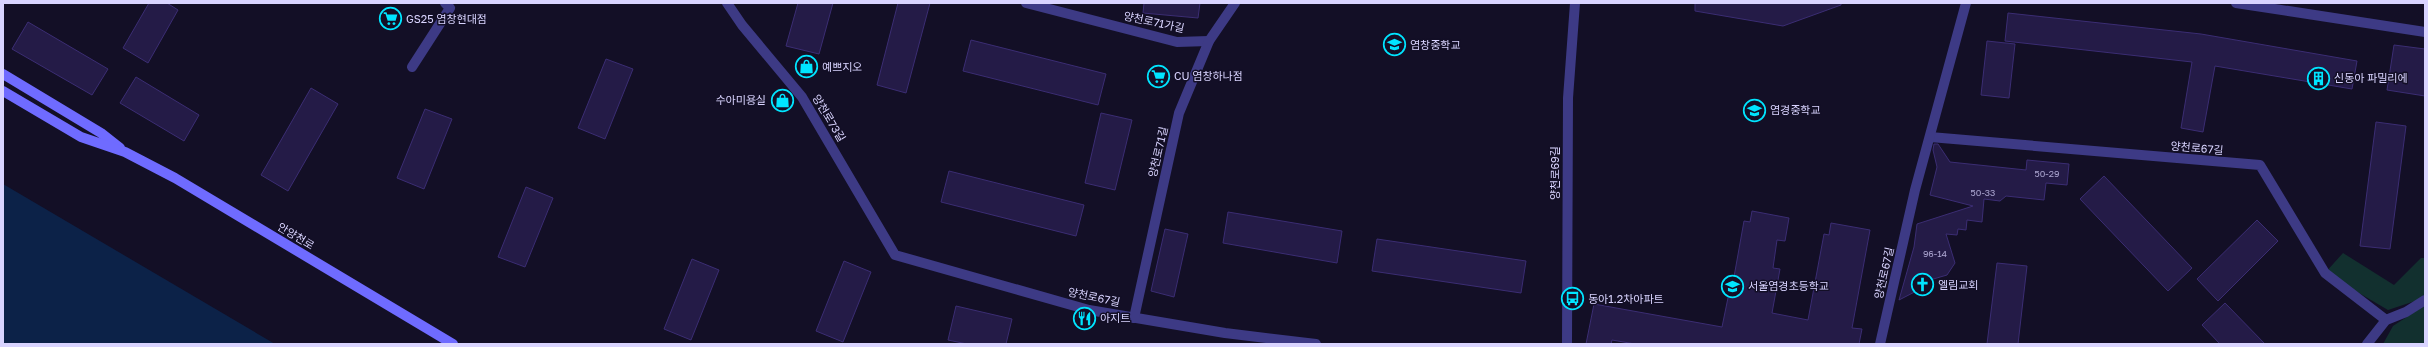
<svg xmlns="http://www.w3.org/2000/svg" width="2428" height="347" viewBox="0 0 2428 347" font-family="'Golos Text','Noto Sans KR',sans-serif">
<rect width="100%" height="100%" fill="#130f26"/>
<g fill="#12302f">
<path d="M2343,253L2394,285L2421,258H2425V294L2418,300L2388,310L2325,273Z"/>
<path d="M2425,305V344H2383L2393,326Z"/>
</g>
<path fill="#0c2248" d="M3,184L275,344H3Z"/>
<g fill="#241b47" stroke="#3b2d73">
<path d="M149,3H167L178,10L148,63L123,48Z"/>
<path d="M798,3H833L819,54L786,46Z"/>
<path d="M898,3H930L906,93L877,85Z"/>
<path d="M1144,3H1200L1198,18L1143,13Z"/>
<path d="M1695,3H1841V5L1783,26L1695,11Z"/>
<path d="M2008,13L2201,34L2357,61L2352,89L2215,66L2203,132L2181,128L2192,62L2005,41Z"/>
<path d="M28,22L108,69L92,95L12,49Z"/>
<path d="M971,40L1106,74L1098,105L963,71Z"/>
<path d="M1987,41L2015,44L2009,98L1981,95Z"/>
<path d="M2394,45L2425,49V96L2387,90Z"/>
<path d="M606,59L633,69L605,139L578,128Z"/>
<path d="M136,77L199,115L184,141L120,103Z"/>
<path d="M311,88L338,104L288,191L261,175Z"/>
<path d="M425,109L452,119L424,189L397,178Z"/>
<path d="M1101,113L1132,120L1115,190L1085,183Z"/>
<path d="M2376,122L2406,126L2390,249L2360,246Z"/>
<path d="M1934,144H1938L1950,162L2026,170L2027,160L2069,164L2067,185L2046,183L2044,200L2006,196L2000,201L1984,199L1982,222L1967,220L1966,230L1958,229L1957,235L1946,234L1955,263L1947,275L1930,280L1932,283L1899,300L1914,247L1917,224L1973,206L1930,195L1937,167L1933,150Z"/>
<path d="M949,171L1084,205L1076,236L941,202Z"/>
<path d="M2104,176L2192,268L2168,291L2080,199Z"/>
<path d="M526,187L553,198L525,267L498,257Z"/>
<path d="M1752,211L1789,218L1785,241L1777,240L1773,268L1780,269L1772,313L1808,320L1824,234L1829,235L1831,223L1870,230L1852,328L1862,329L1859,344H1635L1612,340L1611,344H1586L1594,304L1722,327L1730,288H1732L1744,221L1750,222Z"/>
<path d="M1228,212L1342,231L1337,263L1223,243Z"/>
<path d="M2257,220L2278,241L2218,301L2197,279Z"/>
<path d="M1165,229L1188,234L1174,297L1151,291Z"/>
<path d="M1377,239L1526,261L1521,293L1372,271Z"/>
<path d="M692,259L719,270L691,340L664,329Z"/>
<path d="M844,261L871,272L843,342L816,331Z"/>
<path d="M1997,263L2027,266L2018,344H1987Z"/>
<path d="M2225,303L2265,344H2220L2202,325Z"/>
<path d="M956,306L1012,319L1006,344H967L948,340Z"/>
</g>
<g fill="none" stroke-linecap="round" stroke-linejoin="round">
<g stroke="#3d3a85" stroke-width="10">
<path d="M727,3L742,25L802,97L895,255L1089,310L1225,333L1316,344"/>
<path d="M1026,3L1177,42L1209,41"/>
<path d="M2236,3L2425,32"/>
<path d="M412,67L450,8L445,3"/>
<path d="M1930,137L2260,165L2325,273L2386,320"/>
<path d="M1134,318L1179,113L1209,41L1235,3"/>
<path d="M1567,344L1568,98L1575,3"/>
<path d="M1880,344L1915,190L1966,3"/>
<path d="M2367,344L2386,320L2406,312L2425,300"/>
</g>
<g stroke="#6f6bff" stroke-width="10">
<path d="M3,74L101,133L120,148"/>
<path d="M3,91L81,137L125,152L175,178L453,344"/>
</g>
</g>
<defs>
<symbol id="supermarket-ring" viewBox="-11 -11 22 22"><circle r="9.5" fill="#130f26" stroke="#00e5ff" stroke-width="1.5"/><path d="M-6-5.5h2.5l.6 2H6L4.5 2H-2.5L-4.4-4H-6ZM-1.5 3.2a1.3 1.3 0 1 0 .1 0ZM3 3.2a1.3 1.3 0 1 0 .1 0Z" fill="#00e5ff"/></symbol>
<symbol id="school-ring" viewBox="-11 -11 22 22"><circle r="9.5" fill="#130f26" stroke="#00e5ff" stroke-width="1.5"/><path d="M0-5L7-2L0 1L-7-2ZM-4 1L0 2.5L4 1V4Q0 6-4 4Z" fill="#00e5ff"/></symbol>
<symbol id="shop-ring" viewBox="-11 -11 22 22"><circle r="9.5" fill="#130f26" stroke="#00e5ff" stroke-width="1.5"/><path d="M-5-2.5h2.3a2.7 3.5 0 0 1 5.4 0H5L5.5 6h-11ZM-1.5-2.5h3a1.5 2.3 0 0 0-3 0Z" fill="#00e5ff"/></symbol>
<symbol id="building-ring" viewBox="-11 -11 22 22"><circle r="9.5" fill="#130f26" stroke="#00e5ff" stroke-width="1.5"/><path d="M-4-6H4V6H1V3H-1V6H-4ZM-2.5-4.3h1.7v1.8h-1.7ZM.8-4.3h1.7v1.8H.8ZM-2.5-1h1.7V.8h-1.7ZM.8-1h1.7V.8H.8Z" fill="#00e5ff"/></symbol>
<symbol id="church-ring" viewBox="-11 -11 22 22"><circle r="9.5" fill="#130f26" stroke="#00e5ff" stroke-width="1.5"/><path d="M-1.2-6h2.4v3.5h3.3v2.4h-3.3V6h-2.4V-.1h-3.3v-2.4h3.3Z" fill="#00e5ff"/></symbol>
<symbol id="bus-ring" viewBox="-11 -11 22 22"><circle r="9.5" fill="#130f26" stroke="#00e5ff" stroke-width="1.5"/><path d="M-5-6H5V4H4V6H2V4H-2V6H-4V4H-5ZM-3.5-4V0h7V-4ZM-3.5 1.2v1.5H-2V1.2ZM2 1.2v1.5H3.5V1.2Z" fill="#00e5ff"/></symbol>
<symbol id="restaurant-ring" viewBox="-11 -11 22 22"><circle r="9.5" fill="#130f26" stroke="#00e5ff" stroke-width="1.5"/><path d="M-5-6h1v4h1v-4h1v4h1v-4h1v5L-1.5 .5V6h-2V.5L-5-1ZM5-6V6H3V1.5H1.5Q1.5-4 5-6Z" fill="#00e5ff"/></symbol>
</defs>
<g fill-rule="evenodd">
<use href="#supermarket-ring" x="378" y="6" width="25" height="25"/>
<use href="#school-ring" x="1382" y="32" width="25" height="25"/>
<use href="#shop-ring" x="794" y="54" width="25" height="25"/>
<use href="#supermarket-ring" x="1146" y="64" width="25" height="25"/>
<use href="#building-ring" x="2306" y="66" width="25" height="25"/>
<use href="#shop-ring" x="770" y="88" width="25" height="25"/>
<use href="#school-ring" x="1742" y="98" width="25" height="25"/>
<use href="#church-ring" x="1910" y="272" width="25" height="25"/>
<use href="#school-ring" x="1720" y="274" width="25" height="25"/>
<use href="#bus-ring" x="1560" y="286" width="25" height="25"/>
<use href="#restaurant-ring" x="1072" y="306" width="25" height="25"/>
</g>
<g text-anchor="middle" stroke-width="3" stroke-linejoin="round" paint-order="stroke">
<g font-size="9" fill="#aca6d1">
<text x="2047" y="177">50-29</text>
<text x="1983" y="196">50-33</text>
<text x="1935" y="257">96-14</text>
</g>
<g font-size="11" fill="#d9d4ff" stroke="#130f26" text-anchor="start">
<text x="406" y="23">GS25 염창현대점</text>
<text x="1410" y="49">염창중학교</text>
<text x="822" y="71">예쁘지오</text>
<text x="1174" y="80">CU 염창하나점</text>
<text x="2334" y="82">신동아 파밀리에</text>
<text x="766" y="104" text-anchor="end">수아미용실</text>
<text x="1770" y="114">염경중학교</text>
<text x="1938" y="289">엘림교회</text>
<text x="1748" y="290">서울염경초등학교</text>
<text x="1588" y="303">동아1.2차아파트</text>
<text x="1100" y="322">아지트</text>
</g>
<g font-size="11" fill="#d9d4ff" stroke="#130f26">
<text transform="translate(1154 22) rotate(12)" y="4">양천로71가길</text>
<text transform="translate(829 118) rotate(59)" y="4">양천로73길</text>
<text transform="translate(2197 148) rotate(5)" y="4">양천로67길</text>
<text transform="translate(1158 152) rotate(-77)" y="4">양천로71길</text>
<text transform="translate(1555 173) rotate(-90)" y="4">양천로69길</text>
<text transform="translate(296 236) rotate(31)" y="4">안양천로</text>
<text transform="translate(1884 273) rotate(-77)" y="4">양천로67길</text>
<text transform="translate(1094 297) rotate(12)" y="4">양천로67길</text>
</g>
</g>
<rect width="2428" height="347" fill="none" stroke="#d9d4ff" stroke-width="8"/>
</svg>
